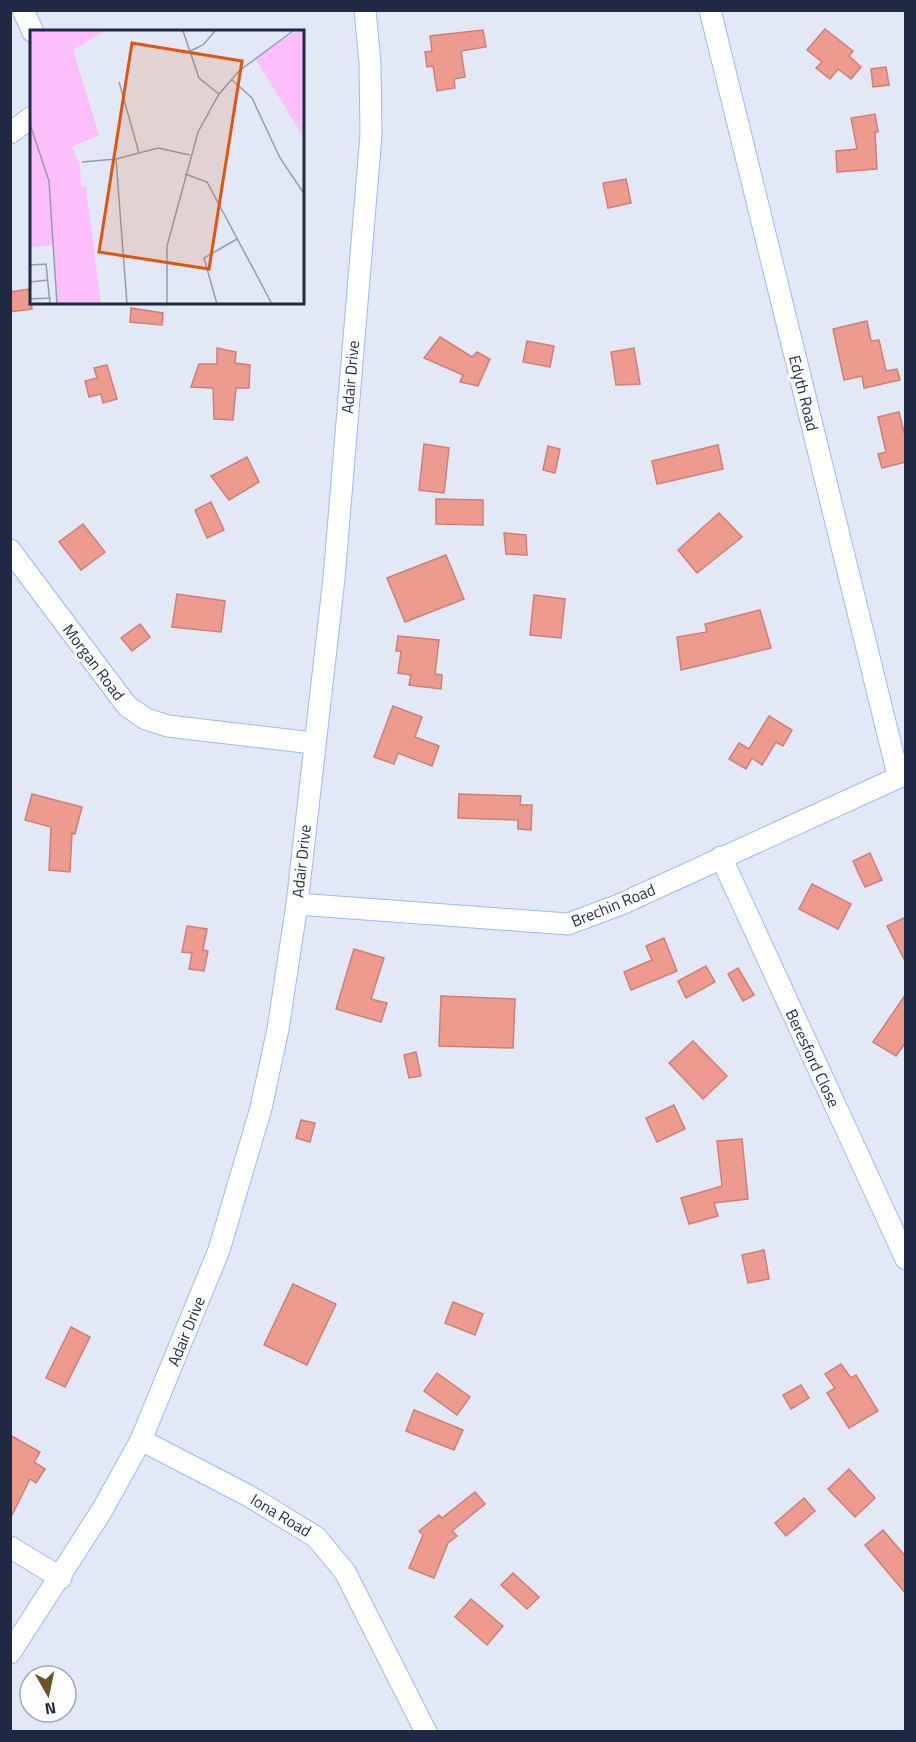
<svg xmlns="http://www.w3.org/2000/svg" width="916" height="1742" viewBox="0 0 916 1742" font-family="'Titillium Web',sans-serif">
<rect width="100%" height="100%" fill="#e2e8f6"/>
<g fill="#ee9b8f" stroke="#cf7f75" stroke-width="1.5">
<path d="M825,29L853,51L849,56L861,67L851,79L838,69L830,79L816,68L822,62L807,50Z"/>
<path d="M483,30L486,47L461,51L465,77L454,79L455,88L437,91L433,66L427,67L425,52L432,51L430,36Z"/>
<path d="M886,67L889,85L873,87L871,69Z"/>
<path d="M875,114L878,132H875L877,169L837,172L836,151L857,149L851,118Z"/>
<path d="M626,179L631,203L608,208L603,183Z"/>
<path d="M29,289L32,309L10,312V292Z"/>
<path d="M131,308L163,313L162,325L130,322Z"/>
<path d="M867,321L871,341L879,340L886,371L897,369L900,380L864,388L862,376L844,380L833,329Z"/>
<path d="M440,337L472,357L477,352L490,359L478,386L460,382L463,375L424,358Z"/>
<path d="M527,341L554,346L550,367L523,362Z"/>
<path d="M217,348L236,352L235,363L250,365L249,388H236L233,420L214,419L213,388L191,387L199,364H217Z"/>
<path d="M634,348L640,384L616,385L611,352Z"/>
<path d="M107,365L117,399L103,403L101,394L89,397L85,381L97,378L94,368Z"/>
<path d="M899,412L906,440V462L882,468L878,454L886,452L878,417Z"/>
<path d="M424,444L449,448L444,493L419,490Z"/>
<path d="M718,445L723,469L657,484L652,461Z"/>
<path d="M548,446L560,449L555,473L543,470Z"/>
<path d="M247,457L259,482L229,500L211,476Z"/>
<path d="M436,499L483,500V525L436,524Z"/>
<path d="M211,502L224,530L207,538L195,510Z"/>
<path d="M719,513L742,537L697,573L678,550Z"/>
<path d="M83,524L105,552L81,570L59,542Z"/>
<path d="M504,533L526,535L527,555L506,554Z"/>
<path d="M446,555L464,599L405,622L387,578Z"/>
<path d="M177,594L225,601L221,632L172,627Z"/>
<path d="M534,595L565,599L561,638L530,635Z"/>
<path d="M760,610L771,648L681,670L677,637L707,632L705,624Z"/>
<path d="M140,624L150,637L132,651L121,638Z"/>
<path d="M398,636L439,640L435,674L442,675L441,689L409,685L411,675L398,673L401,651H396Z"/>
<path d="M393,706L422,717L415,737L439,746L432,766L398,753L394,764L374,757Z"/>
<path d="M769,716L792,730L783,746L776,742L762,765L752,758L746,769L729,759L739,743L749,749Z"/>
<path d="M32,794L82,807L75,834L72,833L70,872L49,870L51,827L25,820Z"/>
<path d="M459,794L521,796L520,805H532L531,830L518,829V820L458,818Z"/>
<path d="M870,853L882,880L865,887L853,861Z"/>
<path d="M812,884L851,904L838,929L799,909Z"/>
<path d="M906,917V963L887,926Z"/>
<path d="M187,926L207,929L203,950L208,951L204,971L189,969L192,953L182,952Z"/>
<path d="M664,938L677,971L631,990L624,972L652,960L646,946Z"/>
<path d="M354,949L384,958L371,999L387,1003L381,1022L336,1009Z"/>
<path d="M706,966L715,982L686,998L678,981Z"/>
<path d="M738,968L754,995L743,1001L728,974Z"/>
<path d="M906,994V1042L896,1056L873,1042Z"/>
<path d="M441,996L515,999L513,1048L439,1046Z"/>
<path d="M693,1041L727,1076L703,1099L669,1063Z"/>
<path d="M416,1052L421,1076L409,1078L404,1055Z"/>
<path d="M674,1105L685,1129L657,1142L646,1118Z"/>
<path d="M301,1120L315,1123L310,1142L296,1138Z"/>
<path d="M742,1139L748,1199L714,1203L718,1216L689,1224L681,1198L722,1186L717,1141Z"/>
<path d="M764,1250L769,1279L748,1283L742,1255Z"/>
<path d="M293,1284L336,1304L307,1365L264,1345Z"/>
<path d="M453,1302L483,1314L475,1335L445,1323Z"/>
<path d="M71,1327L90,1337L65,1387L46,1378Z"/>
<path d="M841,1364L851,1378L856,1375L878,1411L849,1428L827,1393L835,1388L825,1374Z"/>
<path d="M437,1373L470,1397L457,1415L424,1391Z"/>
<path d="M801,1385L809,1398L791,1409L783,1395Z"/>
<path d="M414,1410L463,1430L454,1450L406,1431Z"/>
<path d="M10,1435L40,1452L34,1462L45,1469L36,1483L30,1479L10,1519Z"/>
<path d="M849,1469L875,1498L855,1517L828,1489Z"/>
<path d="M475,1492L485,1504L452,1531L457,1536L448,1543L434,1578L409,1568L423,1535L419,1531L439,1515L442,1518Z"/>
<path d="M804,1498L815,1511L786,1536L775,1523Z"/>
<path d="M883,1530L906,1557V1594L865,1545Z"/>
<path d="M513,1573L539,1597L527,1609L501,1585Z"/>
<path d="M471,1599L503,1626L487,1645L455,1617Z"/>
</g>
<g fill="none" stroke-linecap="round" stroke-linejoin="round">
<defs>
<g id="minor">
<path d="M23,10L33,32"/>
<path d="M710,10L898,775"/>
<path d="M10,133L32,117"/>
<path d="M10,550L127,706L146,719L168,726L313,743"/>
<path d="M721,857L906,1259"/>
<path d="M297,904L568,924L619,905L906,774"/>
<path d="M141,1440L249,1496L316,1537L345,1572L426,1732"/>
<path d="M10,1547L61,1578"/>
<path d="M10,1653L101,1512L141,1440L219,1250L261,1108L278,1029L297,904L334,578L371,135L370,63L365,10"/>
</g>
</defs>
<use href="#minor" stroke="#9eb8fc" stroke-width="23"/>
<use href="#minor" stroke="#fff" stroke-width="21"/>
</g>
<g text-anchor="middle" stroke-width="6" stroke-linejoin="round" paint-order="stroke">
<g font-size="16" fill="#1f2944" stroke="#fff">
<text transform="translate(350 377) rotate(-85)" y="6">Adair Drive</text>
<text transform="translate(804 393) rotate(76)" y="6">Edyth Road</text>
<text transform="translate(94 662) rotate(53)" y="6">Morgan Road</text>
<text transform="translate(301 861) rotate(-84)" y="6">Adair Drive</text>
<text transform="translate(613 905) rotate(-22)" y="6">Brechin Road</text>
<text transform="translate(813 1058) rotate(65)" y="6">Beresford Close</text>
<text transform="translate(186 1331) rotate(-68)" y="6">Adair Drive</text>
<text transform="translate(281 1515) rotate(31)" y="6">Iona Road</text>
</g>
</g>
<g transform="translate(30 30)">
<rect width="274" height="274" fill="#e2e8f6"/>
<path d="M0,1H74L43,20L69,105L42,117L50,135L51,157H56L71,274H27L24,215L0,217ZM267,1H274V108L225,28Z" fill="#febdfb"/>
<path fill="none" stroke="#949caf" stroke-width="1.5" d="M153,1L169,48L189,64M160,21L173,15L185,1M201,49L222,68L250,128L275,165M89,52L109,123M0,94L19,151L27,274M86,129L97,274M52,132L86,129L128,118L160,125M155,144L177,152L242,274M0,235L16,234L20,274M0,252L18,250M0,269L21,268M137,274V216L168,102L189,64L209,41L263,1M187,274L174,228L207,209"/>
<path fill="#de570f" fill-opacity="0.15" stroke="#de570f" stroke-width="3" d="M102,13L212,31L179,239L69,222Z"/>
<rect width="274" height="274" fill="none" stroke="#1f2944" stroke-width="3"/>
</g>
<rect width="916" height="1742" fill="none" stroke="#1f2944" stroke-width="24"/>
<g transform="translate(48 1694) rotate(171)"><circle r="28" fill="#ffffff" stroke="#a5a9b4" stroke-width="1.5"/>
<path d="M0-4.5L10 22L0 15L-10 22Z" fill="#695524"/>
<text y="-9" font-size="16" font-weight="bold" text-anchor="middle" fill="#1f2944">N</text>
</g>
</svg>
